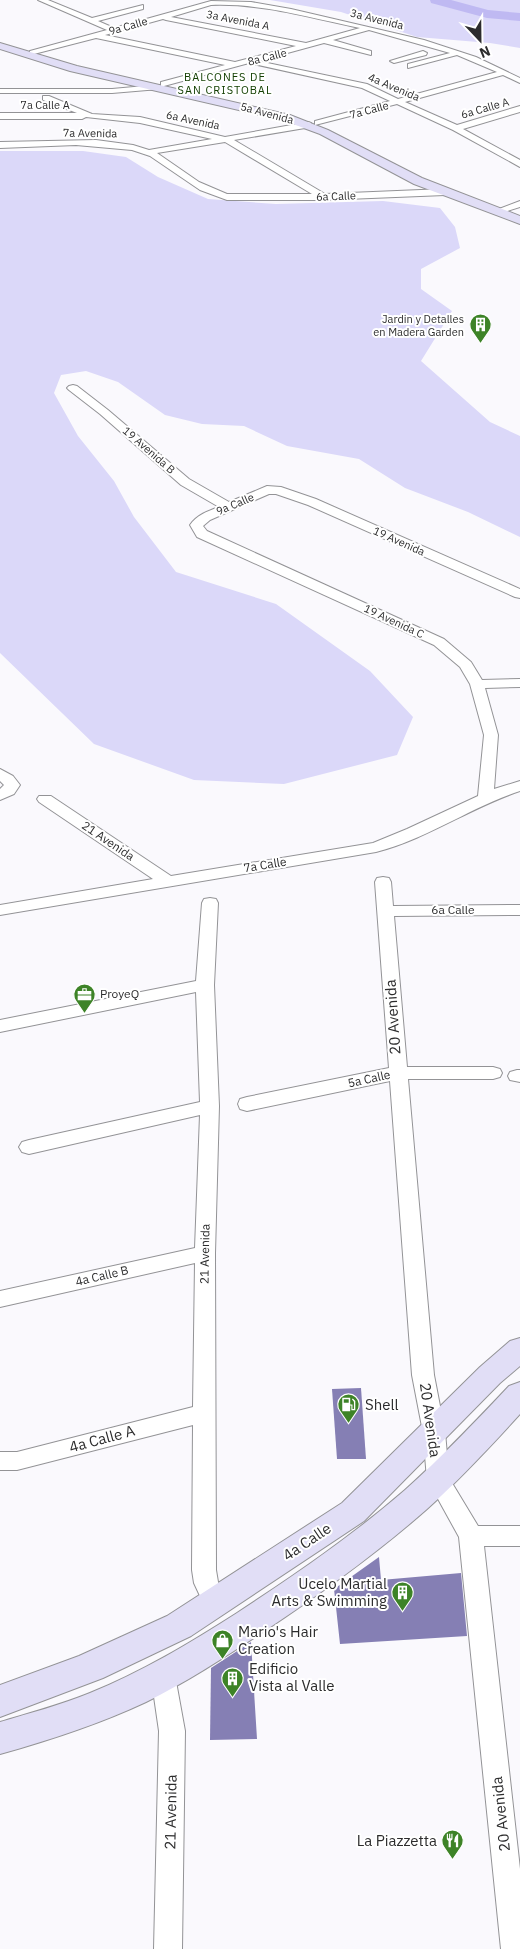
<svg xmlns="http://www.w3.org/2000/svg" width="520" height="1949" viewBox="0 0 520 1949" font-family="'IBM Plex Sans',sans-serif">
<rect width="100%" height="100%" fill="#faf9fd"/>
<g fill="#dbd8f9">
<path d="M270,0H520V48L490,43L417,37L341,12Z"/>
<path d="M0,151H83L126,157L158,177L208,199L276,204L383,201L440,208L455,227L460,248L421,269V289L452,311L421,361L490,422L520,436V537L468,512L405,488L359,459L287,446L244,426L202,424L165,415L118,382L86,371L61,375L54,393L78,436L114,481L134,517L176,572L276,604L370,671L413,717L397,755L284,784L194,780L94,744L0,653Z"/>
</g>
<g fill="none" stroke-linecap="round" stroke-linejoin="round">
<path fill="#bfb9f2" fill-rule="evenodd" d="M430,0H451L488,10L520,13V21L487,18L431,3Z"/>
</g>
<g fill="#857fb4">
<path d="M361,1388L366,1459H337L332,1389Z"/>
<path d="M379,1557L381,1580L461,1573L467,1636L340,1644L334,1589Z"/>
<path d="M251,1642L257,1739L210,1740L211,1668Z"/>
</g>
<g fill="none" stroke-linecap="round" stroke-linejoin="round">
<defs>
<g id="street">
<path d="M38,0H48L92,18L143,5V9L98,21L114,28L211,1L251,2L291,9L424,40L476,57L520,78V83L503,75L405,102L457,125L520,106V112L463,129L520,160V167L453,130L397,104L315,125V121L390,101L362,88L249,63L164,86H161V82L225,65L96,38L30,55V51L107,30ZM211,5C262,3 311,18 360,28L306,43L171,17ZM163,19L166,20L296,46L235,62L105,35ZM369,30L450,53L408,64V68L457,55L497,72L398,99L367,84L258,61L324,43L371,55V51L333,40Z"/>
<path d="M423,51L427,53L426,55L394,63L390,61Z"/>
<path d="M156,85H159V89L112,93H0V89H112Z"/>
<path d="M43,96H49L92,114L140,117L225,137L308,122L311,123V127L234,140L325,194L445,189L450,192L445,195L322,200H227L200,190L150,156L132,150L76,145L0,148V142L96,140L133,145L149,150L212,139L140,123L86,117L82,119H0V113H77L43,100ZM225,142L312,194H227L199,182L157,153Z"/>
<path d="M520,201V207L504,212L499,209Z"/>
<path d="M73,385L77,386L108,410L189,479L229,502L267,486L281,487L316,499L520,589V598L515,597L308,505L276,494H269L210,520L203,526L207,531L444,639L471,662L482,680L520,679V687L485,688L498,735L494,789L520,781V791C471,807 427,839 376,852L0,915V905L153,879L39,802L37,799L39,796H51L171,876L373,843L407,829L478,796L484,735L470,684L460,667L434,645L197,537L190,525C197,515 208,511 219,507L181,485L100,414L69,390L67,388L69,386Z"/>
<path d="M0,769L13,776L20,785L14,794L0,800V789L4,785L0,781Z"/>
<path d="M383,877L389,878L391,882L393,906L520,905V915L394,916L407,1067H493L500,1069L502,1073L500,1077L493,1079H408L434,1375L445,1432L449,1478L478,1526H520V1546H484L520,1869V1949H501L459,1537L427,1479L423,1432L412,1375L390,1081L247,1111L240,1109L238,1104L240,1099L247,1097L389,1068L375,882L377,878Z"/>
<path d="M210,898L216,899L218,903L214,985L219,1106L215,1253L216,1570L218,1582L228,1603L225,1611L216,1614L207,1611L194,1583L192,1570L193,1425L17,1470H0V1452H17L193,1407L195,1263L0,1307V1291L195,1248L200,1115L29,1154L22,1152L19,1147L22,1142L29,1140L200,1102L196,992L0,1032V1020L196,981L202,903L204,899Z"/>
<path d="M517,1070H520V1082L510,1080L508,1076L510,1072Z"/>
<path d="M163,1665L172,1668L175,1676L185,1731L182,1949H154L159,1731L151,1676L154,1668Z"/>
</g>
<g id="secondary">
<path d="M0,43L77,66L290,115L328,130L422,178L520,216V224L414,184L320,134L282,120L70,71L0,49Z"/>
<path d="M520,1338V1366L500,1383L364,1521L191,1636L103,1678L0,1717V1685L79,1656L167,1616L342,1503L480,1367L510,1341Z"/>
<path d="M520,1382V1414C490,1447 460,1479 427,1509C376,1554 320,1594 263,1632C225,1657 187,1682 146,1702C99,1724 50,1740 0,1754V1722C30,1713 61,1705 90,1693C142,1672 190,1643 237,1613C295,1575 352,1536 405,1490C442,1457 476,1421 509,1386Z"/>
</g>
</defs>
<use href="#street" stroke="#939396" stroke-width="2"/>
<use href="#secondary" stroke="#939396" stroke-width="2"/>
<use href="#street" fill="#fff" fill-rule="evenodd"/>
<use href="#secondary" fill="#e1def6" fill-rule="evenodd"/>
</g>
<defs>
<symbol id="building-pin" viewBox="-11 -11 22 30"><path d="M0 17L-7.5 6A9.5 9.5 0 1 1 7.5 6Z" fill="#3d8327" stroke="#fff"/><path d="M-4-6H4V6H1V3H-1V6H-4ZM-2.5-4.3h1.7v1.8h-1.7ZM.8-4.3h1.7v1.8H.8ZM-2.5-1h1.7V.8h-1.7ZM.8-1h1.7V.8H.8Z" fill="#fff"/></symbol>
<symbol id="office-pin" viewBox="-11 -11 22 30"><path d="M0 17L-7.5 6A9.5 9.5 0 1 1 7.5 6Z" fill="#3d8327" stroke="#fff"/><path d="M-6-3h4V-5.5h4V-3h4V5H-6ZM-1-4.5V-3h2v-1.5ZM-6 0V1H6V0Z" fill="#fff"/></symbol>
<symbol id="fuel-pin" viewBox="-11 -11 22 30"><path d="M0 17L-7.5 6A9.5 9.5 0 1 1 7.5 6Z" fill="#3d8327" stroke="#fff"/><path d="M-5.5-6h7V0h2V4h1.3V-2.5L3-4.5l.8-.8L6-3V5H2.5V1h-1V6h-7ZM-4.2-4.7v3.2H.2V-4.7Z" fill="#fff"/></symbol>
<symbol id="shop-pin" viewBox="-11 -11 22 30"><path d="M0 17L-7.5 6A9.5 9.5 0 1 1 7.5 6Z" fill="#3d8327" stroke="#fff"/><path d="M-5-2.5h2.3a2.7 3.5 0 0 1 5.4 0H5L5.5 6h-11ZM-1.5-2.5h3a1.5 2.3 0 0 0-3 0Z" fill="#fff"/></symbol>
<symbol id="restaurant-pin" viewBox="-11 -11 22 30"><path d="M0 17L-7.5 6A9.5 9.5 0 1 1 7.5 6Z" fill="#3d8327" stroke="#fff"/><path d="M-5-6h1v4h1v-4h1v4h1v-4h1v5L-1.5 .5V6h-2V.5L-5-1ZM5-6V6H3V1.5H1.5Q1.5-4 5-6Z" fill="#fff"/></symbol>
</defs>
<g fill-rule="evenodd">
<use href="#building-pin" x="468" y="312" width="25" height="34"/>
<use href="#office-pin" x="72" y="982" width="25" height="34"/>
<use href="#fuel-pin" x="336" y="1392" width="25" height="34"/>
<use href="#building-pin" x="390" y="1580" width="25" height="34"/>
<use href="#shop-pin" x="210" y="1628" width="25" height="34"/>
<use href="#building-pin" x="220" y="1666" width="25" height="34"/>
<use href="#restaurant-pin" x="440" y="1828" width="25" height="34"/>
</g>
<g text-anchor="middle" stroke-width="4" stroke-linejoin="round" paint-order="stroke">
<g font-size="11" fill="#2c2c2d" stroke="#fff">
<text transform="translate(377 19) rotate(14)" y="4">3a Avenida</text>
<text transform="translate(238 20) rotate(11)" y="4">3a Avenida A</text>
<text transform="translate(128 26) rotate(-16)" y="4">9a Calle</text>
<text transform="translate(267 57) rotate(-14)" y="4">8a Calle</text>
<text transform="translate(394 87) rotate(23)" y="4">4a Avenida</text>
<text x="45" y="109">7a Calle A</text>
<text transform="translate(485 108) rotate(-16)" y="4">6a Calle A</text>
<text transform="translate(369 110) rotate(-15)" y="4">7a Calle</text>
<text transform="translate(267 113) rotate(15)" y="4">5a Avenida</text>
<text transform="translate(193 120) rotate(12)" y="4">6a Avenida</text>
<text transform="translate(90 133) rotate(1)" y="4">7a Avenida</text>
<text transform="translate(336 196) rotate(-2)" y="4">6a Calle</text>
<text transform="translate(149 450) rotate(41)" y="4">19 Avenida B</text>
<text transform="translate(235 504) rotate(-23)" y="4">9a Calle</text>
<text transform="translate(399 541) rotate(24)" y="4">19 Avenida</text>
<text transform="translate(394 621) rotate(25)" y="4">19 Avenida C</text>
</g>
<g font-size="11" letter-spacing="1" fill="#144003" stroke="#fff">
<text x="225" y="81">BALCONES DE<tspan x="225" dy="13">SAN CRISTOBAL</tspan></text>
</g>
<g font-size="11" fill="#2c2c2d" stroke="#fff" text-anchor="end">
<text x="464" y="323">Jardin y Detalles<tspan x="464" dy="13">en Madera Garden</tspan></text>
</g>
<g font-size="12" fill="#2c2c2d" stroke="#fff">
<text transform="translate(108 841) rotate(34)" y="4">21 Avenida</text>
<text transform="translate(265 865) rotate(-9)" y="4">7a Calle</text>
<text x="453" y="914">6a Calle</text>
<text transform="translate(369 1079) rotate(-12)" y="4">5a Calle</text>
<text transform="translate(205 1254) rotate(-89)" y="4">21 Avenida</text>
<text transform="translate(102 1276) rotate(-13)" y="4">4a Calle B</text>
</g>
<g font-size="12" fill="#2c2c2d" stroke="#fff" text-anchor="start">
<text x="100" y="998">ProyeQ</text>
</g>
<g font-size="15" fill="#2c2c2d" stroke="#fff">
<text transform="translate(393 1017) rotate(-94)" y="5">20 Avenida</text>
<text transform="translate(430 1420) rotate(82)" y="5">20 Avenida</text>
<text transform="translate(102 1439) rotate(-15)" y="5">4a Calle A</text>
<text transform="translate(307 1542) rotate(-34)" y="5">4a Calle</text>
<text transform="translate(171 1812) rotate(-89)" y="5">21 Avenida</text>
<text transform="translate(501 1814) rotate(-96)" y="5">20 Avenida</text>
</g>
<g font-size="15" fill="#2c2c2d" stroke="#fff" text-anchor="start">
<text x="365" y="1410">Shell</text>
<text x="387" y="1589" text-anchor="end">Ucelo Martial<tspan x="387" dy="17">Arts &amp; Swimming</tspan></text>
<text x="238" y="1637">Mario's Hair<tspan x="238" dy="17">Creation</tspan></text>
<text x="249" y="1674">Edificio<tspan x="249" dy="17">Vista al Valle</tspan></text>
<text x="437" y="1846" text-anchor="end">La Piazzetta</text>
</g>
</g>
<g transform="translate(480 40) rotate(158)" stroke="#ffffff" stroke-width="4" paint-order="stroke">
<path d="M0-4L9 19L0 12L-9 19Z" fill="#2c2c2d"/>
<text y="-8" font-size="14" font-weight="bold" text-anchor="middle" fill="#2c2c2d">N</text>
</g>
</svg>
